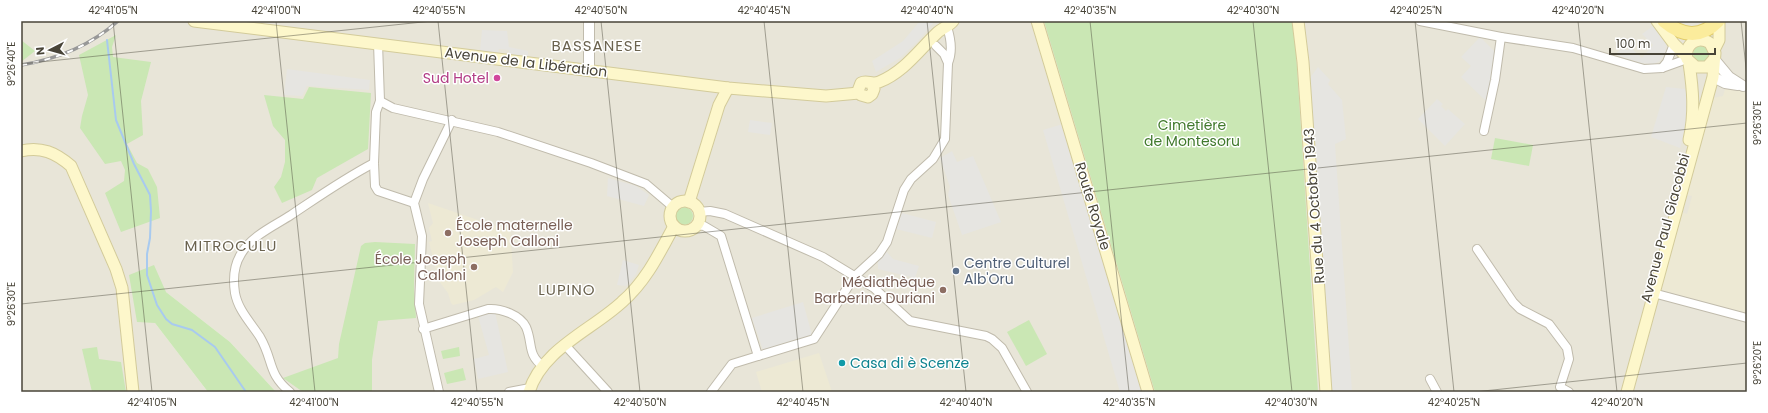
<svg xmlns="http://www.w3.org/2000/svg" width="1768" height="413" viewBox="0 0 1768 413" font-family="Poppins,sans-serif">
<rect width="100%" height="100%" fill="#f4f3ea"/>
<path fill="#e8e5d8" d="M21,21H1747V392H276L230,342L166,292L155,323L208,392H21Z"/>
<g fill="#ede9d4">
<path d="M1729,88L1747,93V314L1661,290L1681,212L1687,214L1688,211L1692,196L1686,195L1713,98L1723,96L1725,89Z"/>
<path d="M428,203L481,221L485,225L510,227L513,272L503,292L496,287L474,300L453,305L451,303L448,293L439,281L429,242L432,241L429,228L433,223Z"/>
<path d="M819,353L832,392H762L756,372Z"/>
</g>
<g fill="#cae7b4">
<path d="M1044,21H1294L1318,392H1155Z"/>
<path d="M116,35L112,47L113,57L151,62L141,101L143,135L127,144L137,163L148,169L157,187L160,218L121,232L105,193L124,181L125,170L121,161L105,164L80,128L82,116L88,95L79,55Z"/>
<path d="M21,40L35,51L21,62Z"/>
<circle cx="1701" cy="54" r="8"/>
<path d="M309,87L371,93L368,149L317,178L312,190L282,203L274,187L281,177L285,162V140L273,126L264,95L303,99Z"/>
<path d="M1495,138L1533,145L1529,166L1491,159Z"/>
<circle cx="684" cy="216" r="9"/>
<path d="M375,242L415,244L414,288L416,318L378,321L372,360V392H303L283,378L338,358L339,344L361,246L365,243Z"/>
<path d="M154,265L166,292L230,342L276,392H208L155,323L137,322L129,275Z"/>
<path d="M1029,320L1047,354L1026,366L1007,332Z"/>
<path d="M97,347L99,359L121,362L126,392H92L82,349Z"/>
<path d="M459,347L460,356L443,359L441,351Z"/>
<path d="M463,368L466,380L447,384L444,373Z"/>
</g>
<g fill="#e6e5e1">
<path d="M920,21H935L918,41L900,58L876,72L872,61L903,41Z"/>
<path d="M1654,25L1666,44L1665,54L1660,61L1654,64L1641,63L1615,55L1620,49L1627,50L1630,47L1642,58L1653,45L1642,34Z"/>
<path d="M482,30L507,31L509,47L528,51V58L509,56V50L499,49L498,53L480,51Z"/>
<path d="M1480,37L1497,54L1486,101L1461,77L1471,66L1461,57Z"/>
<path d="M1318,67L1330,80L1328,84L1342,100L1346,139L1335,144L1352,392H1331L1309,79Z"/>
<path d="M287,69L370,80L369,90L307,86L302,96L284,95Z"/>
<path d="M1666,87L1685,89L1688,95L1689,113L1680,148L1651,137Z"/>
<path d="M1437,99L1443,104L1441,106L1446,111L1448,109L1465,124L1445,146L1418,119Z"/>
<path d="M750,120L772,123L770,135L748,132Z"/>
<path d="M1063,124L1142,392H1120L1043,130Z"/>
<path d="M952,151L957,162L973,156L1001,222L962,235L948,195L950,187L940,158Z"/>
<path d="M608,178L636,186L649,195L644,206L607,196Z"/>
<path d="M902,213L936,222L932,238L896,229Z"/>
<path d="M886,251L893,259L919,266L915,278L878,269V261Z"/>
<path d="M623,260L639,265L636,274L626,286L617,285Z"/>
<path d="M803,302L812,335L763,350L752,318Z"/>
<path d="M495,312L508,372L478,379L474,359L489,355L478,316Z"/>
</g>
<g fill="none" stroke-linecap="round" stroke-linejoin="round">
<path stroke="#a8caef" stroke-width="2" d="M107,40L116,120L134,164L150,195L151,211L150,238L147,254V275L157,305L166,319L172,324L192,330L215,347L246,392"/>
<defs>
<g id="minor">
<path d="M1420,21L1501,37L1573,48L1644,69L1662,68L1687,59"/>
<path d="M378,43L380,101L376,112L374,163L375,186L378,191L414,203"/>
<path d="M936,46L944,54L948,63"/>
<path d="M1662,68L1667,62L1674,44"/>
<path d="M380,101L393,108L498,132L591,163L646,184L673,207"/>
<path d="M1484,131L1495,80L1501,37"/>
<path d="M699,212L710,211L725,214L823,257L874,288L910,321L986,336L992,339L1002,348L1027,392"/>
<path d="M696,225L704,226L721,236L758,356L732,364L711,392"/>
<path d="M1477,249L1513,302L1520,309L1549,324L1567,348L1569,359L1560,387L1569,392"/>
<path d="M1653,293L1747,318"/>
<path d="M423,329L488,309C501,308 520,315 526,327C533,343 527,355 543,366"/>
<path d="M565,345L608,392"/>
<path d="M758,356L814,339L855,276L879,254L887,242L904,190L911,179L933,159L945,139L948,63C953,51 951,39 947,27"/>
<path d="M1430,379L1437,392"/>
<path d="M290,392C267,373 274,361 260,337C251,323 238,310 235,293C233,280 234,265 241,254C251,236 274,226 291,215C318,197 345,178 374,163"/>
<path d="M439,392L419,304L422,236L414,203L423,179L452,120"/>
<path d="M509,392L530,388"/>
</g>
<g id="tertiary">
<path d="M589,21V70"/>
<path d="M1714,59L1729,77L1743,86"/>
<path d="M1713,77L1725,83L1738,85"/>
</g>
<g id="secondary">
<path d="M194,21L728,88L826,96L859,93"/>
<path d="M1037,21L1148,392"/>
<path d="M1298,21L1303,62L1326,392"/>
<path d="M1657,21L1674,44L1686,56"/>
<path d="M1714,50L1719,40V21"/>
<path d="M871,83L874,89L872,94L868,97L861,95L858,91L861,83C867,80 872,85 879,82C904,72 919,50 938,32C943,28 949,26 953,21"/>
<path d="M1689,140C1695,113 1693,90 1689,63"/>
<path d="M21,151C41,146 56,153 71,166L116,269L122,288L133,392"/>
<circle cx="685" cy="216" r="15"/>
<path d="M689,202L719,105L728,88"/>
<path d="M529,392C542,349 592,330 622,302C646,281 659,254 674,226"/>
<path d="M1627,392L1713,77L1715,53L1710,43C1698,35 1684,44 1687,59L1696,67H1707L1714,59"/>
</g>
<path id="primary" d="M1664,21C1682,36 1700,39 1718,21"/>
</defs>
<use href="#minor" stroke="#c0bbac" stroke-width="10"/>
<use href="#tertiary" stroke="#c0bbac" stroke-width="12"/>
<use href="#secondary" stroke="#d3cb9a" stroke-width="13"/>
<use href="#primary" stroke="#e1cc6b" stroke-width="15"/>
<use href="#minor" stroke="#fff" stroke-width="8"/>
<use href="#tertiary" stroke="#fff" stroke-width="10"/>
<use href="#secondary" stroke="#fdf7cb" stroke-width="11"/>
<use href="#primary" stroke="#fbec9c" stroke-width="13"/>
<defs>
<path id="rail" d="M21,65C58,59 90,46 118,21"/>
</defs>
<use href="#rail" stroke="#989898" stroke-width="3.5"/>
<use href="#rail" stroke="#fff" stroke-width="2" stroke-dasharray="6" stroke-linecap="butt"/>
</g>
<path fill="none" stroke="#484438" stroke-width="1" stroke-opacity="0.45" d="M113,21L152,392M276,21L315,392M438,21L477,392M601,21L640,392M764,21L803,392M927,21L966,392M1090,21L1129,392M1253,21L1292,392M1415,21L1454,392M1578,21L1617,392M1741,21L1747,77M21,64L432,21M21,304L1747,123M1474,392L1747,363"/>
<circle fill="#d1479c" stroke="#fff" stroke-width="1.5" cx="497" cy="78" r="4"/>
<g fill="#8d6e63" stroke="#fff" stroke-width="1.5">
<circle cx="448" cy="233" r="4"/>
<circle cx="474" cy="267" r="4"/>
<circle cx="943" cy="290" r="4"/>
</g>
<circle fill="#5c6f8a" stroke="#fff" stroke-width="1.5" cx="956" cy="271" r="4"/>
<circle fill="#0f9aa8" stroke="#fff" stroke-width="1.5" cx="842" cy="363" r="4"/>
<g text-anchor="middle" stroke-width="3" stroke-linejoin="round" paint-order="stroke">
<g font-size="14" fill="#484438" stroke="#fff">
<text transform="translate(526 62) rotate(7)" y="5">Avenue de la Libération</text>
<text transform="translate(1093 206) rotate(73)" y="5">Route Royale</text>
<text transform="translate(1314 206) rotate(-94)" y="5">Rue du 4 Octobre 1943</text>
<text transform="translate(1665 228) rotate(-75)" y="5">Avenue Paul Giacobbi</text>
</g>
<g font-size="14" fill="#b23c85" stroke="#fff" text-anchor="end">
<text x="489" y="83">Sud Hotel</text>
</g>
<g font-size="14" fill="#40792c" stroke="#fff">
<text x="1192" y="130">Cimetière<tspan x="1192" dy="16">de Montesoru</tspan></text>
</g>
<g font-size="14" fill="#785e54" stroke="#fff" text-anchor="end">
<text x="456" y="230" text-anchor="start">École maternelle<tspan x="456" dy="16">Joseph Calloni</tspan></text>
<text x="466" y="264">École Joseph<tspan x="466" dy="16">Calloni</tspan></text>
<text x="935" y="287">Médiathèque<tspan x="935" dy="16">Barberine Duriani</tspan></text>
</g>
<g font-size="14" fill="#4e5e75" stroke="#fff" text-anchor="start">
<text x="964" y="268">Centre Culturel<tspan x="964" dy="16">Alb'Oru</tspan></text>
</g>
<g font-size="14" fill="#0d838f" stroke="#fff" text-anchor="start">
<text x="850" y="368">Casa di è Scenze</text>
</g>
<g font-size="15" letter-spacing="1" fill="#6b634f" stroke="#fff">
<text x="597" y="51">BASSANESE</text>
<text x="231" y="251">MITROCULU</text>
<text x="567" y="295">LUPINO</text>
</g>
</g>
<rect width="1768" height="413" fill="none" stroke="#ffffff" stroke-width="44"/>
<g transform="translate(50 50) rotate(264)" stroke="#ffffff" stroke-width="3" paint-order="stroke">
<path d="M0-3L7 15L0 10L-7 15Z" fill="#484438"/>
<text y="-6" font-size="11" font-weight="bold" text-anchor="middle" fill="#484438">N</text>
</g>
<path d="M1610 48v6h105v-6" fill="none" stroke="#484438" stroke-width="2"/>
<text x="1616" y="48" font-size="12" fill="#484438" stroke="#ffffff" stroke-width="3" paint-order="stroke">100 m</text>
<rect x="22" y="22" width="1724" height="369" fill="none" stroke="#484438" stroke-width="1.5"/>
<g font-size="10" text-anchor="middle" fill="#484438">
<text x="113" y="14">42°41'05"N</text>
<text x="276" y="14">42°41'00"N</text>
<text x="439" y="14">42°40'55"N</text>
<text x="601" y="14">42°40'50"N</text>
<text x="764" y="14">42°40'45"N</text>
<text x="927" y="14">42°40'40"N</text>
<text x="1090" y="14">42°40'35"N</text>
<text x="1253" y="14">42°40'30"N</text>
<text x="1416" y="14">42°40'25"N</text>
<text x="1578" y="14">42°40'20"N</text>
<text transform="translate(11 64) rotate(-90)" y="4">9°26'40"E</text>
<text transform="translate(1757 123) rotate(-90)" y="4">9°26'30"E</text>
<text transform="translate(11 304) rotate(-90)" y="4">9°26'30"E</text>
<text transform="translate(1757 363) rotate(-90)" y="4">9°26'20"E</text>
<text x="152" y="406">42°41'05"N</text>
<text x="314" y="406">42°41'00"N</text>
<text x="477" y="406">42°40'55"N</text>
<text x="640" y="406">42°40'50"N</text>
<text x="803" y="406">42°40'45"N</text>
<text x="966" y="406">42°40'40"N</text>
<text x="1129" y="406">42°40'35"N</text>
<text x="1291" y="406">42°40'30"N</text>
<text x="1454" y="406">42°40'25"N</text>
<text x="1617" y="406">42°40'20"N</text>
</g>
</svg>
